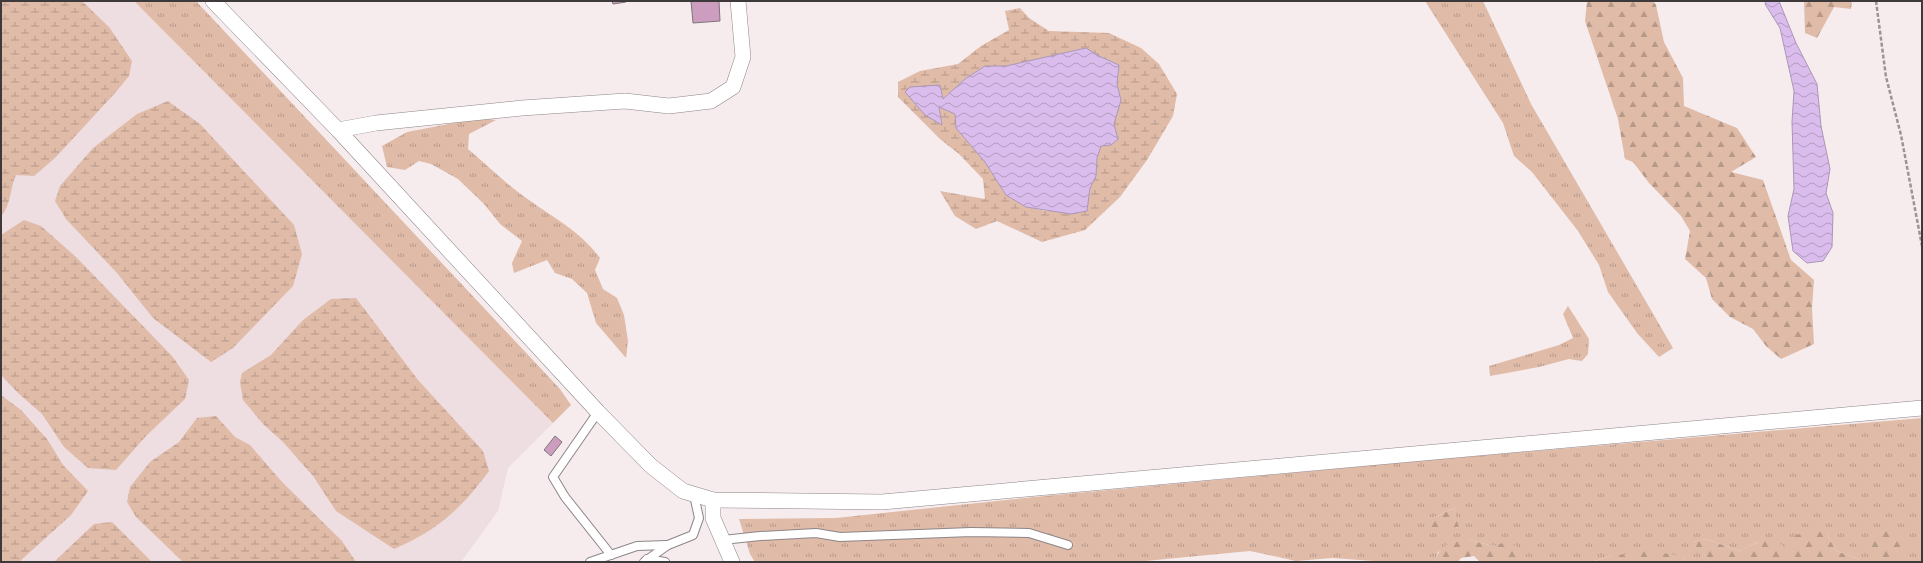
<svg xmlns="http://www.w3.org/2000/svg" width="1923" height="563" viewBox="0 0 1923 563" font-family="'Times New Roman',serif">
<defs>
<pattern id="grass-tufts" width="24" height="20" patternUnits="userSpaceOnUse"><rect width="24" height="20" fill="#e0bba8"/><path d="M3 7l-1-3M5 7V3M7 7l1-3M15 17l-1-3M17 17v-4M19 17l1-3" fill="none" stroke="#b7998a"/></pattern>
<pattern id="forest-firs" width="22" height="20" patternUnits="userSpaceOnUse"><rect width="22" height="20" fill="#e0bba8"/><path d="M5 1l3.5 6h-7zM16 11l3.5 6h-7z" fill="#b7998a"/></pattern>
<pattern id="wetland-marsh" width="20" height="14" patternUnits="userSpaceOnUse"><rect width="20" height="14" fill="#e0bba8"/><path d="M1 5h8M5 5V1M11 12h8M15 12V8" fill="none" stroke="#b7998a"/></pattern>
<pattern id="water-waves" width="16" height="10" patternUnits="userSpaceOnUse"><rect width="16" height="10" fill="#dabdec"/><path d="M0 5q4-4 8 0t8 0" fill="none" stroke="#b29bc0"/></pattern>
</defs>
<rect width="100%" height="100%" fill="#f6ecee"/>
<path fill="#eedde1" d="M1,1H134L553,423L508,468L498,511L461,562H1Z"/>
<g fill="url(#grass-tufts)" fill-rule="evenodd">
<path d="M134,1H196L560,389L571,405L553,423Z"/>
<path d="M1425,1H1483L1531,104L1673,348L1659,357L1637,333L1608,292L1599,265L1578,231L1532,172L1514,156L1503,123Z"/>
<path d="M480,118L496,120L469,134L468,149C488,166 507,185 529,200C554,218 581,232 600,258L595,270L603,289L617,298L624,315L628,341L626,358L596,323L587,293L572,279L555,273L547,260L514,273L512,263L522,241L500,224L484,204L458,179L431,164L419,161L405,170L387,167L382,146L407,132Z"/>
<path d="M1568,306L1589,339L1588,354L1582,361L1569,359L1539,367L1490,376L1489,366L1559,345L1573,338L1563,314Z"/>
<path d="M1922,418V562H1861L1859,559L1836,551L1827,534L1793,552L1758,542L1740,551L1706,539L1693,542L1710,561L1687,562L1683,556H1611L1592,562H1518V559L1494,546L1469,540L1438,552L1435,562H1388L1332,558L1296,561L1250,551L1135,562H755L750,554L739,519L836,518L1034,497L1429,460ZM1454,508L1458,528L1433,518Z"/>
</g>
<g fill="url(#forest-firs)">
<path d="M1587,1H1653L1656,5L1664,42L1683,78L1684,106L1737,128L1756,157L1731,172L1763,180L1791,260L1814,280L1812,308L1814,344L1781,359L1766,346L1753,329L1730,317L1712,299L1706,278L1685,259L1690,231L1681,216L1649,183L1633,162L1625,159L1618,119L1585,21Z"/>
<path d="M1804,1H1852L1851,9L1834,7L1817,38L1805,33Z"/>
<path d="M1454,508L1459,528L1450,526L1436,532L1427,529L1433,518Z"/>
<path d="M1891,527L1896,533L1898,541L1905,545L1900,559L1893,561L1877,558L1870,550L1873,536L1881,528Z"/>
<path d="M1816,531L1827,534L1836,551L1859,559L1861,562H1704L1710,561L1692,542L1706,539L1740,551C1766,538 1768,536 1793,552L1795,535Z"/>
<path d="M1469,540L1494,546L1508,541L1520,549L1518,562H1480L1474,556L1461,558L1458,562H1435C1440,543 1452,542 1469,540Z"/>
<path d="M1649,551L1683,556L1687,562H1592L1611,556Z"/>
</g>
<g fill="url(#wetland-marsh)" fill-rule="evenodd">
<path d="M1,1H82L109,27L132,61L129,76L115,93L55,158L34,176L16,175C10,188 11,206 1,216Z"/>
<path d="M1020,8L1029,18L1049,31L1109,33L1141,48L1159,64L1177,94L1173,116L1147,160L1120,197L1085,230L1042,242L997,221L976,229L955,216L940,191L985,199L983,179L959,154L940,139L898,97V82L920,71L958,64L981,46L1009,30L1005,11ZM1086,48L1101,57L1119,65L1117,84L1121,100L1114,124L1118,139L1111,145L1101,146L1097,158L1096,176L1090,188L1087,211H1046L1026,207L1006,195L985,162L956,128L955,114L939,107L942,125L910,87L943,99L965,79L985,66H1006Z"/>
<path d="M168,101L200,124L294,225L302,254L293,286L233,348L211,362L153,318L117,273L66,219L55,201L60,186L93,148L137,114Z"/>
<path d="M24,220L41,226L76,257L172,356L189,380L185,399L146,436L116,470L88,468L64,447L42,414L18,393L1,375V235Z"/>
<path d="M356,298L418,380L483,451L489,471C461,509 438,530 394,549L336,511L313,476L283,442L263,424L243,400L240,382L242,373L271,355L303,320L331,299Z"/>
<path d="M1,395L21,410L47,439L63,465L88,491L71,515L19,562H1Z"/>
<path d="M216,416L235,437L250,445L282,482L342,541L356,562H183L136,517L127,502L130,487L150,462L179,442L197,418Z"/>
<path d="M112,522L152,562H54L94,524Z"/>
</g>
<g fill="url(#water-waves)" stroke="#ab96b7">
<path d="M1766,1H1779L1796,43L1817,84L1821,126L1830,169L1826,193L1833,213L1832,247L1823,261L1807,263L1793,251L1788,216L1794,189L1792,122L1794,91L1780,28L1765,4Z"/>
<path d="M1086,48L1101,57L1119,65L1117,84L1121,100L1114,124L1118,139L1111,145L1101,146L1097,158L1096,176L1090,188L1087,211L1071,214L1026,207L1006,195L985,162L956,128L955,114L939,107L942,125L925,115L905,92L910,87L940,85L943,99L965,79L985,66H1006Z"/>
</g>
<g fill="#cd9dc0" stroke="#7c757a">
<path d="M612,1H626V2L613,4Z"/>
<path d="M691,1H719L720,21L693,23Z"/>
<path d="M555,436L562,442L551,456L544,450Z"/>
</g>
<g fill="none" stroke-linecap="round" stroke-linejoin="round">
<defs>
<g id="service">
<path d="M598,412L553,477L565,497L611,555"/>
<path d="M723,540L760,536L816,533L840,537L971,532L1029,533L1068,545"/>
<path d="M647,559L665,562"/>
<path d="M590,562L637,546L667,545"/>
<path d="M644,562L668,545L693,535L699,518L694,495"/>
</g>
<g id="minor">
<path d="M213,1L338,130L598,412L651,466L683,491L713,500L882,502L1922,408"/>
<path d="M338,130L376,123L522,108L625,101L669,106L711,101L733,87L743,57L738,1"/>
<path d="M713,500V518L732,562"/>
</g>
</defs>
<use href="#service" stroke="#8e8588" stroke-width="10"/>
<use href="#minor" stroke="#8e8588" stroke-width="16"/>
<path stroke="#9b9495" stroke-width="2.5" stroke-dasharray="4 2" stroke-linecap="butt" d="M1876,1L1886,77L1901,135L1922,246"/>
<use href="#service" stroke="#fff" stroke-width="8"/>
<use href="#minor" stroke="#fff" stroke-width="15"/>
</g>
<rect width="1923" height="563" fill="none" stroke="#3e3a3b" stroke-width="4"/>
</svg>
